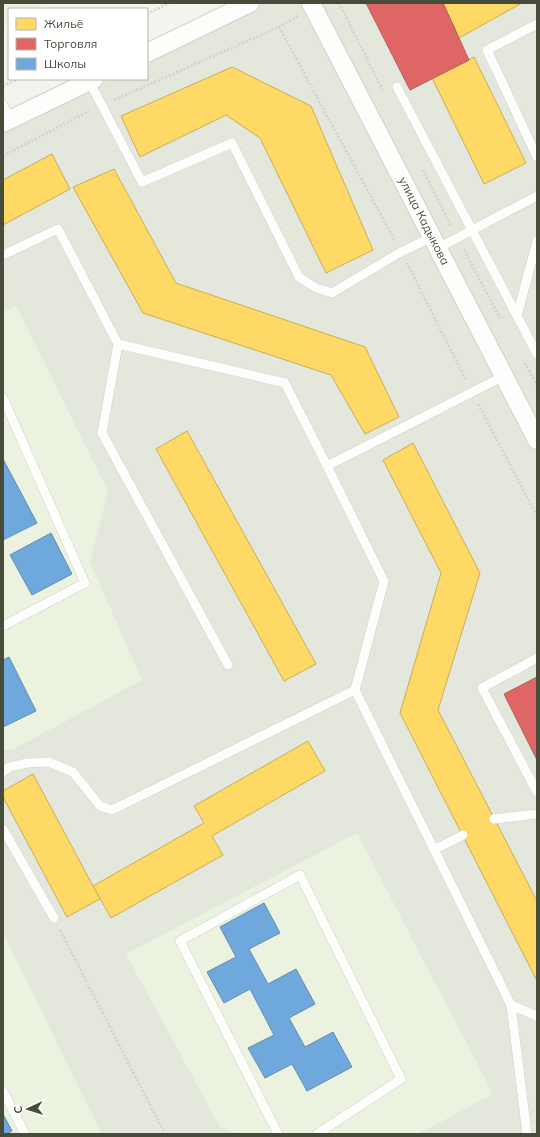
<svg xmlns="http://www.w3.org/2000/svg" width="540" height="1137" viewBox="0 0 540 1137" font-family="Mulish,sans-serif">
<rect width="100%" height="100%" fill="#f2f4ee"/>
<path fill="#e4e7dc" d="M263,3H537V1134H3V131L109,79H147V60Z"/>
<g fill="#ecf2e0">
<path d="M3,3H49L37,9H9V23L3,26Z"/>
<path d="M16,305L108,491L90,562L142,680L12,750H3V312Z"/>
<path d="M357,833L493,1094L418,1134H238L220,1127L126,954Z"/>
<path d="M3,933L102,1134H3Z"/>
</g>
<g fill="#ffd966" stroke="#c8ae58">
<path d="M443,3H522L459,38Z"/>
<path d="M474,57L526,163L484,184L432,78Z"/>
<path d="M232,67L311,106L373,250L326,273L260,138L226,115L140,157L121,116Z"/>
<path d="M52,154L70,189L3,225V180Z"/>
<path d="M114,169L176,283L365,347L399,417L365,434L331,375L143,313L73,187Z"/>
<path d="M187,431L316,664L284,681L156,449Z"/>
<path d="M413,443L480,573L438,710L537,901V981L400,713L441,573L383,460Z"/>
<path d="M308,741L325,771L212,836L223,855L111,918L93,886L204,823L194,806Z"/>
<path d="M33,774L100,899L67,917L3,797V791Z"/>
</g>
<g fill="#e06666" stroke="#b25e58">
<path d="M366,3H443L469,60L410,90Z"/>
<path d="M537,677V760L504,694Z"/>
</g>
<g fill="#6fa8dc" stroke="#638cab">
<path d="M3,459L37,523L3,540Z"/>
<path d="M51,533L72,574L32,595L10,555Z"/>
<path d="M9,657L36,711L3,727V660Z"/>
<path d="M264,903L280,933L249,949L268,984L296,969L315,1004L289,1018L305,1047L333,1032L352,1067L307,1091L292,1064L265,1078L248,1048L274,1035L250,989L224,1003L207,972L236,957L220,927Z"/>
<path d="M3,1114L12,1131L6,1134H3Z"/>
</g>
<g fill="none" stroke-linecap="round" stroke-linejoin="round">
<defs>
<g id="lane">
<path d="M537,24L487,50L537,157"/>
<path d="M89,81L142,182L232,143L299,277L316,288L332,293L401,252L432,237"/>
<path d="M397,87L537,354"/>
<path d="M3,105L10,119"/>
<path d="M438,248L537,196"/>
<path d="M3,255L58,229L118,344L285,383L327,466"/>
<path d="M517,316L537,241"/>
<path d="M118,344L102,433L228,665"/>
<path d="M504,376L327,466L384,581L355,690L511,1005L537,1016"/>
<path d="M3,398L85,583L3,626"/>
<path d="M537,658L482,688L537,792"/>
<path d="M3,772L9,767L27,763L49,762L73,772L100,806L112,810L355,690"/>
<path d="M494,819L537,814"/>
<path d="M3,829L54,918"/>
<path d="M434,850L463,835"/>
<path d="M511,1005L527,1134"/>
<path d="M3,1091L25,1134"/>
<path d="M278,1134L180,941L300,875L401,1079L317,1134"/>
</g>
<g id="street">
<path d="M311,3L537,440"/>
<path d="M147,53L250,3"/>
<path d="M3,123L94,79"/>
</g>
</defs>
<use href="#lane" stroke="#d0d2cb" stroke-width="10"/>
<use href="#street" stroke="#d0d2cb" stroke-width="20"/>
<g stroke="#d2d4cc" stroke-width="2.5" stroke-dasharray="2 2" stroke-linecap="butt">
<path d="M339,3L383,91"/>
<path d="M147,14L169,3"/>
<path d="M279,27L395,241"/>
<path d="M3,86L18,79"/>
<path d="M114,100L279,27L298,16"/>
<path d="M3,156L89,111"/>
<path d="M423,170L451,226"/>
<path d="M464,250L500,318"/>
<path d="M407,263L466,380"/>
<path d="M525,363L537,385"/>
<path d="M478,404L537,516"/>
<path d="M60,930L165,1134"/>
</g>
<use href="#lane" stroke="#fdfdfc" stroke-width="9"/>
<use href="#street" stroke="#fdfdfc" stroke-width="18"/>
</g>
<g text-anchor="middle" stroke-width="4" stroke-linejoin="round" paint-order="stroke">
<g font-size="12" fill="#474b39" stroke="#fff">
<text transform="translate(424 221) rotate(63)" y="4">улица Кадыкова</text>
</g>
</g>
<rect width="540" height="1137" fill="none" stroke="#474b39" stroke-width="8"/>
<rect x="8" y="8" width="140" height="72" fill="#ffffff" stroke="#b5b7b0"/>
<rect x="16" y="18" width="20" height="12" fill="#ffd966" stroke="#b5b7b0"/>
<text x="44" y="28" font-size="12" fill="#474b39">Жильё</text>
<rect x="16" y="38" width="20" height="12" fill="#e06666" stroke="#b5b7b0"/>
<text x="44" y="48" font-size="12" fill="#474b39">Торговля</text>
<rect x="16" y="58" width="20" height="12" fill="#6fa8dc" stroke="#b5b7b0"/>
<text x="44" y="68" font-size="12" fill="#474b39">Школы</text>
<g transform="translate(28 1109) rotate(266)" stroke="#ffffff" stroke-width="3" paint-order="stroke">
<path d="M0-3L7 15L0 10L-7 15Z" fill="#474b39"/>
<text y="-6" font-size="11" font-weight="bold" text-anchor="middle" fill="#474b39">С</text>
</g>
</svg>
